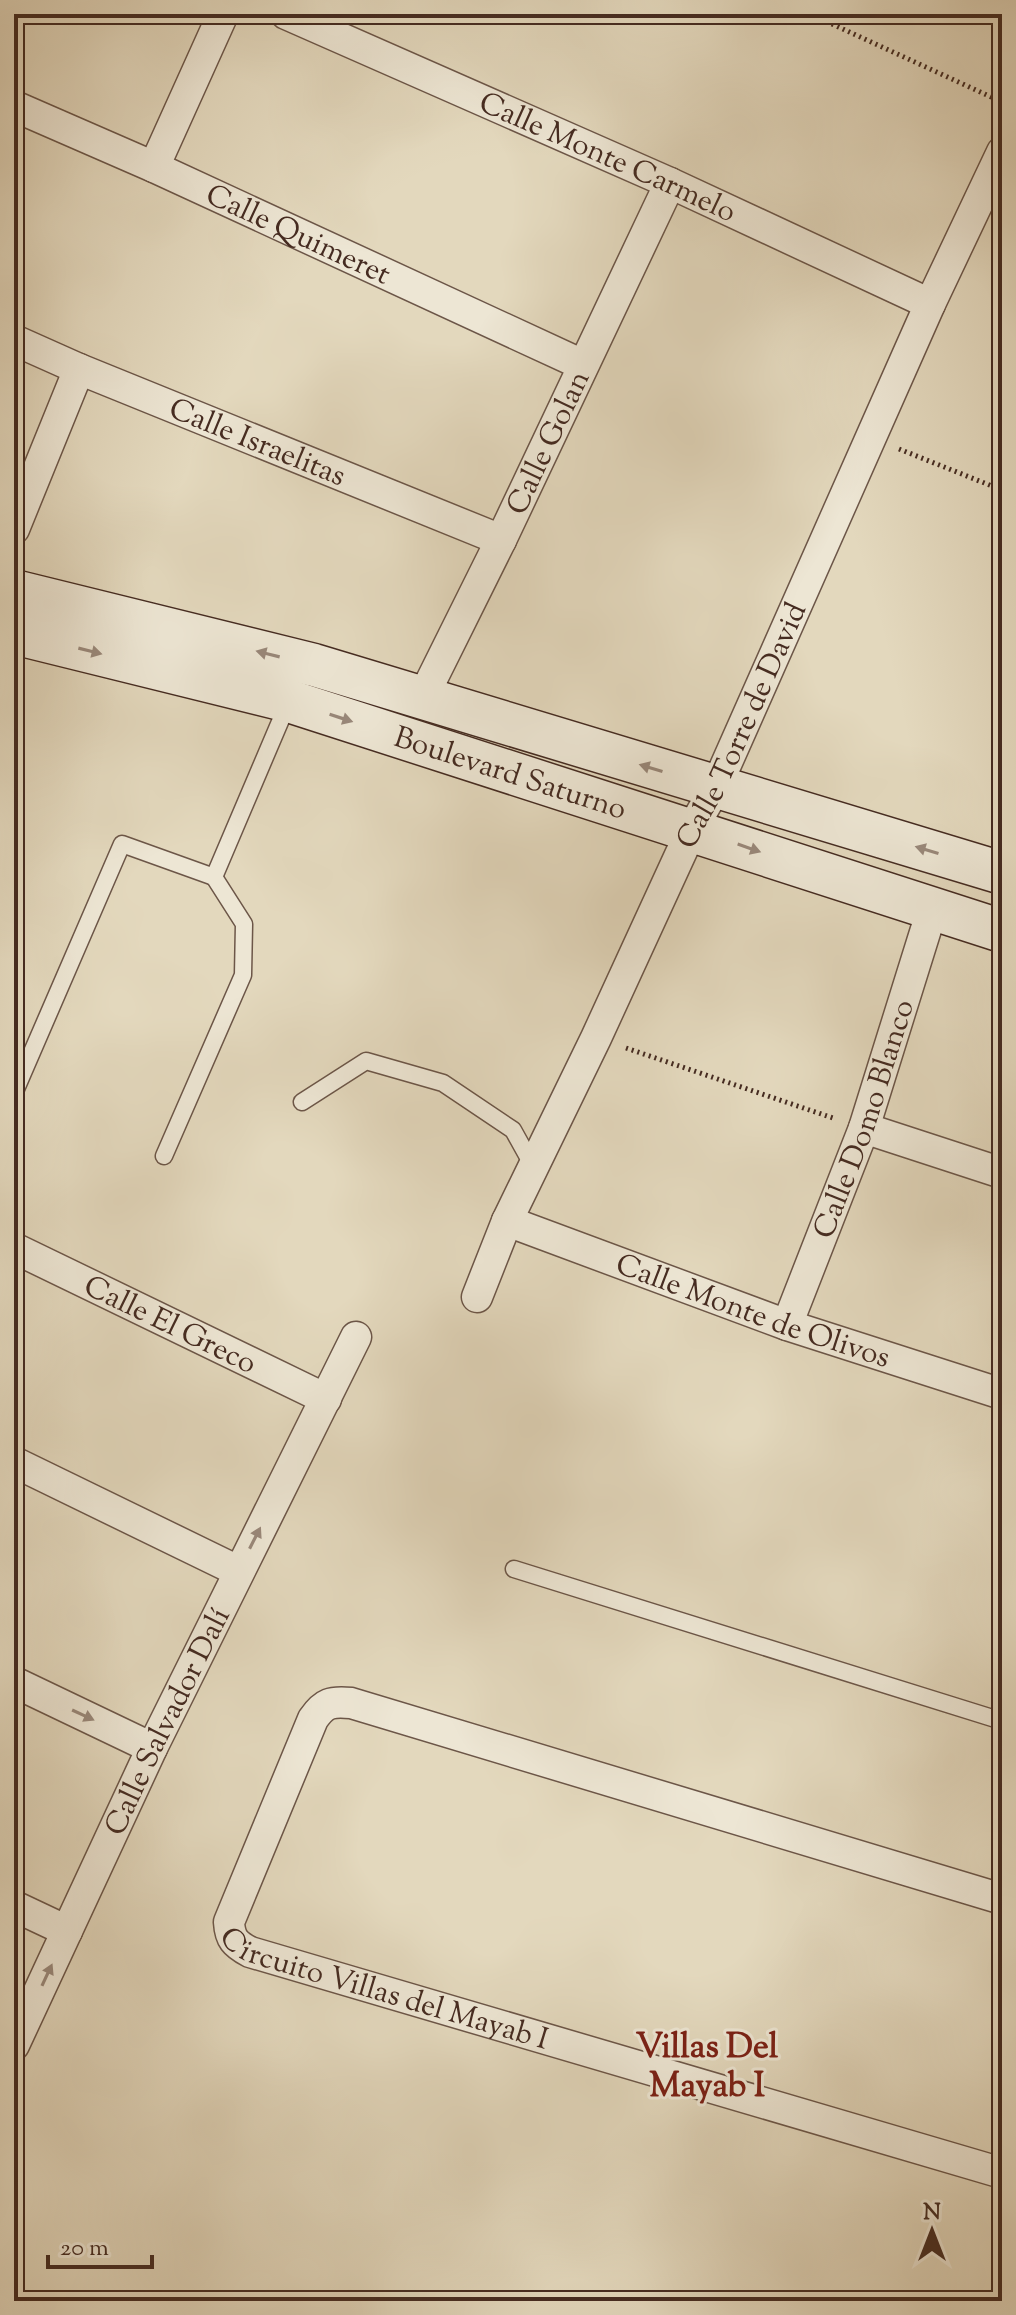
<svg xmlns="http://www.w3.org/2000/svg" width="1016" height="2315" viewBox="0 0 1016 2315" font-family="'Sorts Mill Goudy',serif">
<rect width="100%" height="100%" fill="#e3d8bd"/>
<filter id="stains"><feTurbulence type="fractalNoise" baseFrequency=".0025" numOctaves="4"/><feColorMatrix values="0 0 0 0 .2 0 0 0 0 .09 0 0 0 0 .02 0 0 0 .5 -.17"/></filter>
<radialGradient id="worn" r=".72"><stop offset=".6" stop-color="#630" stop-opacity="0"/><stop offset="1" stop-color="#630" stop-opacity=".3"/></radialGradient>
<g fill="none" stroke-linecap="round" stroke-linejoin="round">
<defs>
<g id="lane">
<path d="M16,1089L122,844L214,877L288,703"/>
<path d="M302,1102L366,1061L443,1083L513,1130L533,1166"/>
<path d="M164,1156L243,975L244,924L214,877"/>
<path d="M514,1569L1002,1721"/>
</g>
<g id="street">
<path id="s1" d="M286,14L670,183L930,304"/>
<path id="s2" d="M14,106L154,167L583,365"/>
<path d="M154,167L223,14"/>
<path id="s3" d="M14,340L79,369L501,540"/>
<path d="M14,529L79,369"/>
<path id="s4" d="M422,699L501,540L670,183"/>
<path d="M864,1128L1002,1173"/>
<path id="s5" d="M507,1221L787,1325L1002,1394"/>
<path id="s6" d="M14,1248L326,1399"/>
<path id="s7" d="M477,1297L507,1221L596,1038L692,829L716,787L930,304L1002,152"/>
<path id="s8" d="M787,1325L864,1128L932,910"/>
<path d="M14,1462L238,1571"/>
<path d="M14,1682L152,1748"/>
<path id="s9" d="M1002,1899L351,1703C331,1701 324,1703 313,1719L229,1922C230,1939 235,1944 250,1952L1002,2173"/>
<path d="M14,1906L67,1931"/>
<path id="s10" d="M14,2045L152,1748L356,1337"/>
</g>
<g id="secondary">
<path d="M14,591L314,665L1002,873"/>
<path id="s11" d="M14,633L289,701L1002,931"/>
</g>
</defs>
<use href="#lane" stroke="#6c5648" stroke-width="19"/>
<use href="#street" stroke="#6c5648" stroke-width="33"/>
<use href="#secondary" stroke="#452b21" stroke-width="45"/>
<g stroke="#452b21" stroke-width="5" stroke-dasharray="2 4" stroke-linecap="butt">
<path d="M810,14L1002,102"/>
<path d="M899,449L1002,490"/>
<path d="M626,1048L833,1118"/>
</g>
<use href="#lane" stroke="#ede6d4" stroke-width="16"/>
<use href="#street" stroke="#ede6d4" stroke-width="30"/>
<use href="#secondary" stroke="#ede6d4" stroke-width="42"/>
</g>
<defs><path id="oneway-solid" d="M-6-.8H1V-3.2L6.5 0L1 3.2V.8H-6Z" transform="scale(2)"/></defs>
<g fill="#99887a">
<use href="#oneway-solid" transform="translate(90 651) rotate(14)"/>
<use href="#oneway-solid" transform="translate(268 654) rotate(-166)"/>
<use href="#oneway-solid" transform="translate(341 718) rotate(18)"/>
<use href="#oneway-solid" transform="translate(651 768) rotate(-163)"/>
<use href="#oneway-solid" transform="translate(749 848) rotate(19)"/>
<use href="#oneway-solid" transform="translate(927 850) rotate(-163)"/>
<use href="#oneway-solid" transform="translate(255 1538) rotate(-63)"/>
<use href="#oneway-solid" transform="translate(83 1715) rotate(25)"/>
<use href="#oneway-solid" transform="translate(47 1975) rotate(-65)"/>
</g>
<g text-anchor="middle" stroke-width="6" stroke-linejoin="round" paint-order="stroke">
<g font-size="30" fill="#452b21" stroke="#ede6d4">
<text dy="10" stroke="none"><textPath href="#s1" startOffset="352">Calle Monte Carmelo</textPath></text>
<text dy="10" stroke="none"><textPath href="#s2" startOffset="312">Calle Quimeret</textPath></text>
<text dy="10" stroke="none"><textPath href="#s3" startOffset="264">Calle Israelitas</textPath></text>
<text dy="10" stroke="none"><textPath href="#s4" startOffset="286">Calle Golan</textPath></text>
<text dy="10" stroke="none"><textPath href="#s7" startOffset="630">Calle Torre de David</textPath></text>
<text dy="10" stroke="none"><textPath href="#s11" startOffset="516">Boulevard Saturno</textPath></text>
<text dy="10" stroke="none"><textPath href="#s8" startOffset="220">Calle Domo Blanco</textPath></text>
<text dy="10" stroke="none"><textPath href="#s5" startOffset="262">Calle Monte de Olivos</textPath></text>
<text dy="10" stroke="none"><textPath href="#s6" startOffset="174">Calle El Greco</textPath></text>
<text dy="10" stroke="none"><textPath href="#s10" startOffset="358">Calle Salvador Dalí</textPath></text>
<text dy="10" stroke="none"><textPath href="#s9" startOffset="1122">Circuito Villas del Mayab I</textPath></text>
</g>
<g font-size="34" font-weight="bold" fill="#7a1f14" stroke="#ede6d4">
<text x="707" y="2057">Villas Del<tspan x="707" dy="39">Mayab I</tspan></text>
</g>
</g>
<rect width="1016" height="2315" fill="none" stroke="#e3d8bd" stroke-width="48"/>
<rect x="16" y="16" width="984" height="2283" fill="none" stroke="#452b21" stroke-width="4"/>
<rect x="24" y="24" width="968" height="2267" fill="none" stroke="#452b21" stroke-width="2"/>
<g transform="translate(932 2231)" stroke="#ede6d4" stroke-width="6" paint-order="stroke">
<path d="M0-6L14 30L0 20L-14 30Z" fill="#452b21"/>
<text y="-12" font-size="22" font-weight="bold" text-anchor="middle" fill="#452b21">N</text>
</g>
<path d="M48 2255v12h104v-12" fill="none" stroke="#452b21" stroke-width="4"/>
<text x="60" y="2255" font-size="24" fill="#452b21" stroke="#ede6d4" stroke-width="6" paint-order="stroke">20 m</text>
<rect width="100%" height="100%" filter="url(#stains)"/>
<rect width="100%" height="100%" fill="url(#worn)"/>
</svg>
